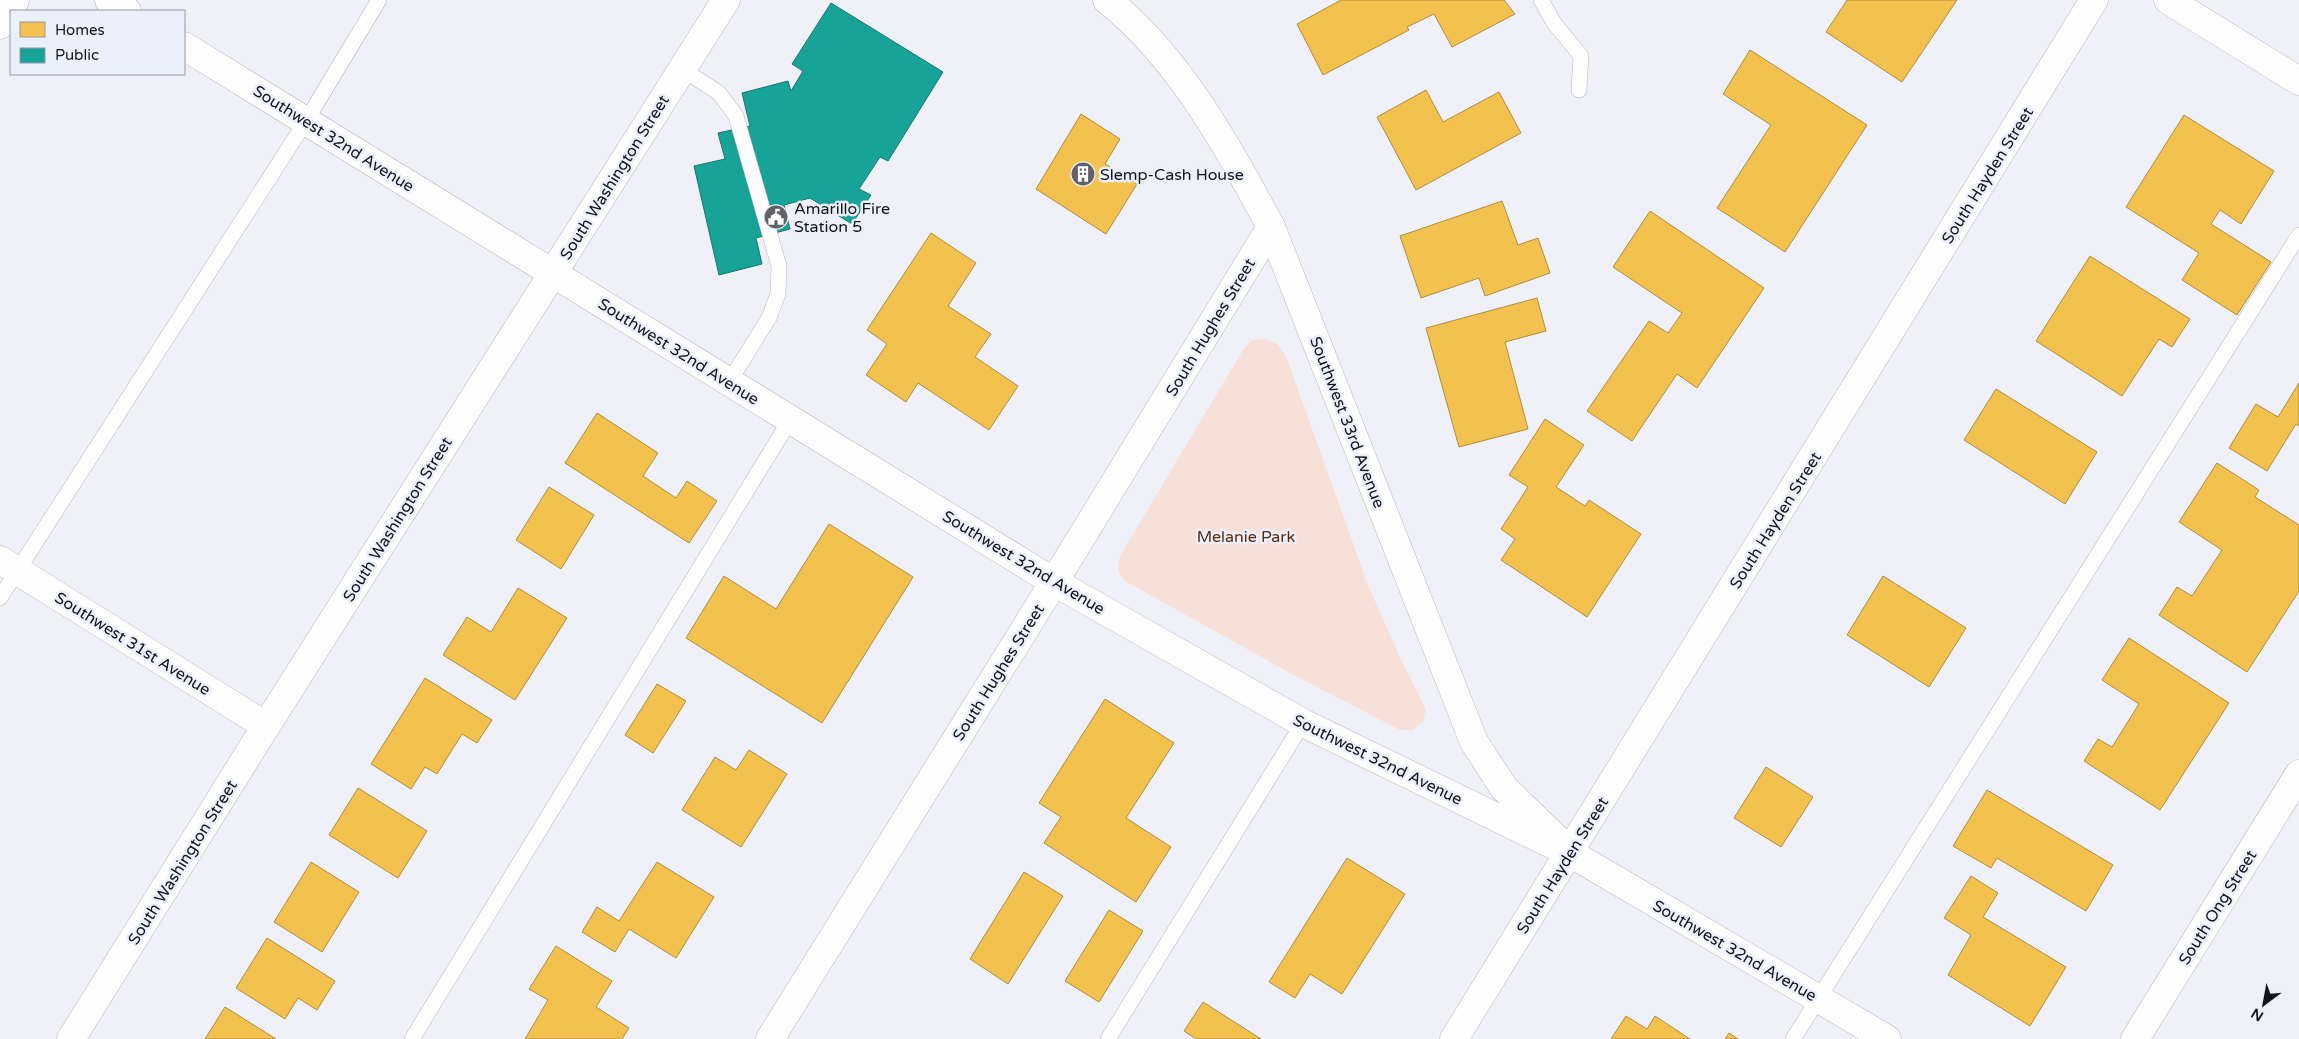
<svg xmlns="http://www.w3.org/2000/svg" width="2299" height="1039" viewBox="0 0 2299 1039" font-family="'Varela Round',sans-serif">
<rect width="100%" height="100%" fill="#f0f1f8"/>
<path fill="#f7e0d8" d="M1266,339L1278,345L1286,356L1368,585L1401,660L1426,709L1423,722L1413,730H1400L1288,672L1125,581L1118,571L1120,556L1243,350L1253,340Z"/>
<g fill="#f2c14e" stroke="#af8d3e">
<path d="M1341,0H1504L1515,14L1452,47L1434,14L1407,27L1409,30L1323,75L1297,24Z"/>
<path d="M1847,0H1957L1902,82L1826,32Z"/>
<path d="M1750,50L1867,125L1785,252L1717,208L1771,125L1723,94Z"/>
<path d="M1426,90L1443,122L1499,92L1521,133L1416,190L1377,117Z"/>
<path d="M1081,114L1120,139L1105,164L1137,184L1106,234L1036,189Z"/>
<path d="M2184,115L2274,171L2241,224L2220,210L2211,224L2271,262L2237,315L2182,280L2199,253L2126,207Z"/>
<path d="M1502,201L1518,245L1538,238L1550,273L1485,296L1479,278L1421,298L1400,236Z"/>
<path d="M1650,211L1764,288L1697,388L1677,374L1632,441L1587,411L1649,321L1668,333L1682,313L1613,267Z"/>
<path d="M931,233L976,263L948,306L991,334L975,357L1018,386L989,430L918,383L906,402L866,375L887,344L867,330Z"/>
<path d="M2090,256L2190,319L2172,347L2159,339L2122,396L2036,341Z"/>
<path d="M1537,298L1546,331L1505,342L1528,429L1459,447L1426,328Z"/>
<path d="M2299,383V426L2296,424L2267,471L2229,448L2256,404L2278,417Z"/>
<path d="M1996,389L2097,452L2065,504L1964,440Z"/>
<path d="M597,413L658,453L643,476L676,498L687,481L717,501L689,543L565,463Z"/>
<path d="M1545,419L1584,445L1556,487L1585,506L1589,500L1641,534L1587,617L1501,560L1515,539L1501,529L1528,487L1509,475Z"/>
<path d="M2217,463L2259,490L2255,497L2299,525V591L2247,672L2159,615L2177,587L2192,596L2222,550L2179,522Z"/>
<path d="M549,487L594,515L561,569L516,540Z"/>
<path d="M829,524L913,577L822,723L686,638L724,576L776,609Z"/>
<path d="M1883,576L1966,628L1929,687L1847,635Z"/>
<path d="M518,588L567,618L515,700L443,655L467,617L491,632Z"/>
<path d="M2129,638L2229,703L2160,810L2084,761L2098,739L2112,747L2139,704L2102,680Z"/>
<path d="M425,678L492,720L477,743L462,734L437,774L425,767L411,789L371,764Z"/>
<path d="M657,684L686,701L653,753L625,735Z"/>
<path d="M1105,699L1174,743L1126,818L1171,847L1136,902L1044,843L1061,817L1039,803Z"/>
<path d="M749,750L787,774L741,847L682,810L715,757L736,770Z"/>
<path d="M1766,767L1813,797L1781,847L1734,818Z"/>
<path d="M358,788L427,831L398,878L329,835Z"/>
<path d="M1987,790L2113,865L2086,911L1997,858L1991,868L1953,846Z"/>
<path d="M1347,858L1405,894L1342,994L1310,974L1295,998L1269,982Z"/>
<path d="M311,862L359,892L322,952L274,922Z"/>
<path d="M657,862L714,897L676,958L629,929L615,952L582,932L597,907L619,921Z"/>
<path d="M1024,872L1063,896L1008,984L970,959Z"/>
<path d="M1971,876L1998,893L1983,917L2066,967L2030,1026L1948,975L1971,935L1944,918Z"/>
<path d="M1109,910L1143,931L1099,1002L1065,981Z"/>
<path d="M267,938L335,981L317,1010L298,998L285,1019L236,988Z"/>
<path d="M556,946L612,981L596,1007L629,1028L622,1039H525L548,1000L529,989Z"/>
<path d="M1203,1002L1261,1039H1196L1184,1031Z"/>
<path d="M225,1007L276,1039H205Z"/>
<path d="M1626,1016L1647,1029L1655,1016L1690,1039H1611Z"/>
<path d="M1729,1033L1738,1039H1725Z"/>
</g>
<path fill="#17a398" stroke="#167872" d="M831,3L943,72L888,161L880,157L859,189L871,195L852,224L810,198L784,205L790,229L756,238L762,264L719,275L694,166L725,159L718,133L750,126L742,93L788,81L791,91L803,71L792,64Z"/>
<g fill="none" stroke-linecap="round" stroke-linejoin="round">
<defs>
<g id="service">
<path d="M1541,0L1554,23L1581,56L1579,90"/>
<path d="M682,69L719,93L736,116L779,266L778,294L769,318L729,382"/>
<path d="M0,598L306,121L379,0"/>
<path d="M412,1039L790,420"/>
<path d="M1108,1039L1303,723"/>
<path d="M1793,1039L2299,235"/>
</g>
<g id="minor">
<path d="M1107,0C1178,56 1229,148 1271,227L1474,742L1504,788L1567,849"/>
<path d="M0,25L15,0"/>
<path d="M0,560L266,726"/>
<path d="M770,1039L1054,582L1271,227"/>
<path d="M1454,1039L2094,0"/>
<path d="M2135,1039L2299,774"/>
</g>
<g id="tertiary">
<path d="M109,0L127,11"/>
<path d="M184,46L1054,582L1303,723L1570,853L1887,1039"/>
</g>
<g id="secondary">
<path d="M2168,0L2299,81"/>
<path d="M71,1039L266,726L726,0"/>
</g>
</defs>
<use href="#service" stroke="#b7b8bd" stroke-width="16"/>
<use href="#minor" stroke="#b7b8bd" stroke-width="29"/>
<use href="#tertiary" stroke="#b7b8bd" stroke-width="29"/>
<use href="#secondary" stroke="#b7b8bd" stroke-width="29"/>
<use href="#service" stroke="#fdfdfe" stroke-width="15"/>
<use href="#minor" stroke="#fdfdfe" stroke-width="28"/>
<use href="#tertiary" stroke="#fdfdfe" stroke-width="28"/>
<use href="#secondary" stroke="#fdfdfe" stroke-width="28"/>
</g>
<defs>
<symbol id="building-disc" viewBox="-11 -11 22 22"><circle r="9.5" fill="#616267" stroke="#eceffc"/><path d="M-4-6H4V6H1V3H-1V6H-4ZM-2.5-4.3h1.7v1.8h-1.7ZM.8-4.3h1.7v1.8H.8ZM-2.5-1h1.7V.8h-1.7ZM.8-1h1.7V.8H.8Z" fill="#fff"/></symbol>
<symbol id="civic-disc" viewBox="-11 -11 22 22"><circle r="9.5" fill="#616267" stroke="#eceffc"/><path d="M-.6-6.5H3V-4.5H.6V-3L4-1V1h2V6H-6V1h2V-1L-.6-3ZM-1.2 2.5V6h2.4V2.5Z" fill="#fff"/></symbol>
</defs>
<g fill-rule="evenodd">
<use href="#building-disc" x="1069" y="160" width="28" height="28"/>
<use href="#civic-disc" x="762" y="203" width="28" height="28"/>
</g>
<g text-anchor="middle" stroke-width="5" stroke-linejoin="round" paint-order="stroke">
<g font-size="16" fill="#141519" stroke="#eceffc">
<text transform="translate(334 138) rotate(32)" y="6">Southwest 32nd Avenue</text>
<text transform="translate(1987 175) rotate(-58)" y="6">South Hayden Street</text>
<text transform="translate(614 177) rotate(-58)" y="6">South Washington Street</text>
<text transform="translate(1210 327) rotate(-59)" y="6">South Hughes Street</text>
<text transform="translate(679 351) rotate(32)" y="6">Southwest 32nd Avenue</text>
<text transform="translate(1348 422) rotate(69)" y="6">Southwest 33rd Avenue</text>
<text transform="translate(397 519) rotate(-58)" y="6">South Washington Street</text>
<text transform="translate(1775 520) rotate(-58)" y="6">South Hayden Street</text>
<text transform="translate(1024 562) rotate(31)" y="6">Southwest 32nd Avenue</text>
<text transform="translate(133 643) rotate(32)" y="6">Southwest 31st Avenue</text>
<text transform="translate(998 672) rotate(-58)" y="6">South Hughes Street</text>
<text transform="translate(1378 759) rotate(26)" y="6">Southwest 32nd Avenue</text>
<text transform="translate(182 862) rotate(-58)" y="6">South Washington Street</text>
<text transform="translate(1562 865) rotate(-58)" y="6">South Hayden Street</text>
<text transform="translate(2217 907) rotate(-58)" y="6">South Ong Street</text>
<text transform="translate(1735 950) rotate(30)" y="6">Southwest 32nd Avenue</text>
</g>
<g font-size="16" fill="#141519" stroke="#eceffc" text-anchor="start">
<text x="1100" y="180">Slemp-Cash House</text>
<text x="794" y="214">Amarillo Fire<tspan x="794" dy="18">Station 5</tspan></text>
</g>
<g font-size="16" fill="#5d2a07" stroke="#eceffc">
<text x="1246" y="542">Melanie Park</text>
</g>
</g>
<rect x="10" y="10" width="175" height="65" fill="#eceffc" stroke="#9698a1"/>
<rect x="20" y="22" width="25" height="15" fill="#f2c14e" stroke="#9698a1"/>
<text x="55" y="35" font-size="15" fill="#141519">Homes</text>
<rect x="20" y="48" width="25" height="15" fill="#17a398" stroke="#9698a1"/>
<text x="55" y="60" font-size="15" fill="#141519">Public</text>
<g transform="translate(2264 1004) rotate(212)" stroke="#eceffc" stroke-width="4" paint-order="stroke">
<path d="M0-4L9 19L0 12L-9 19Z" fill="#141519"/>
<text y="-8" font-size="14" font-weight="bold" text-anchor="middle" fill="#141519">N</text>
</g>
</svg>
